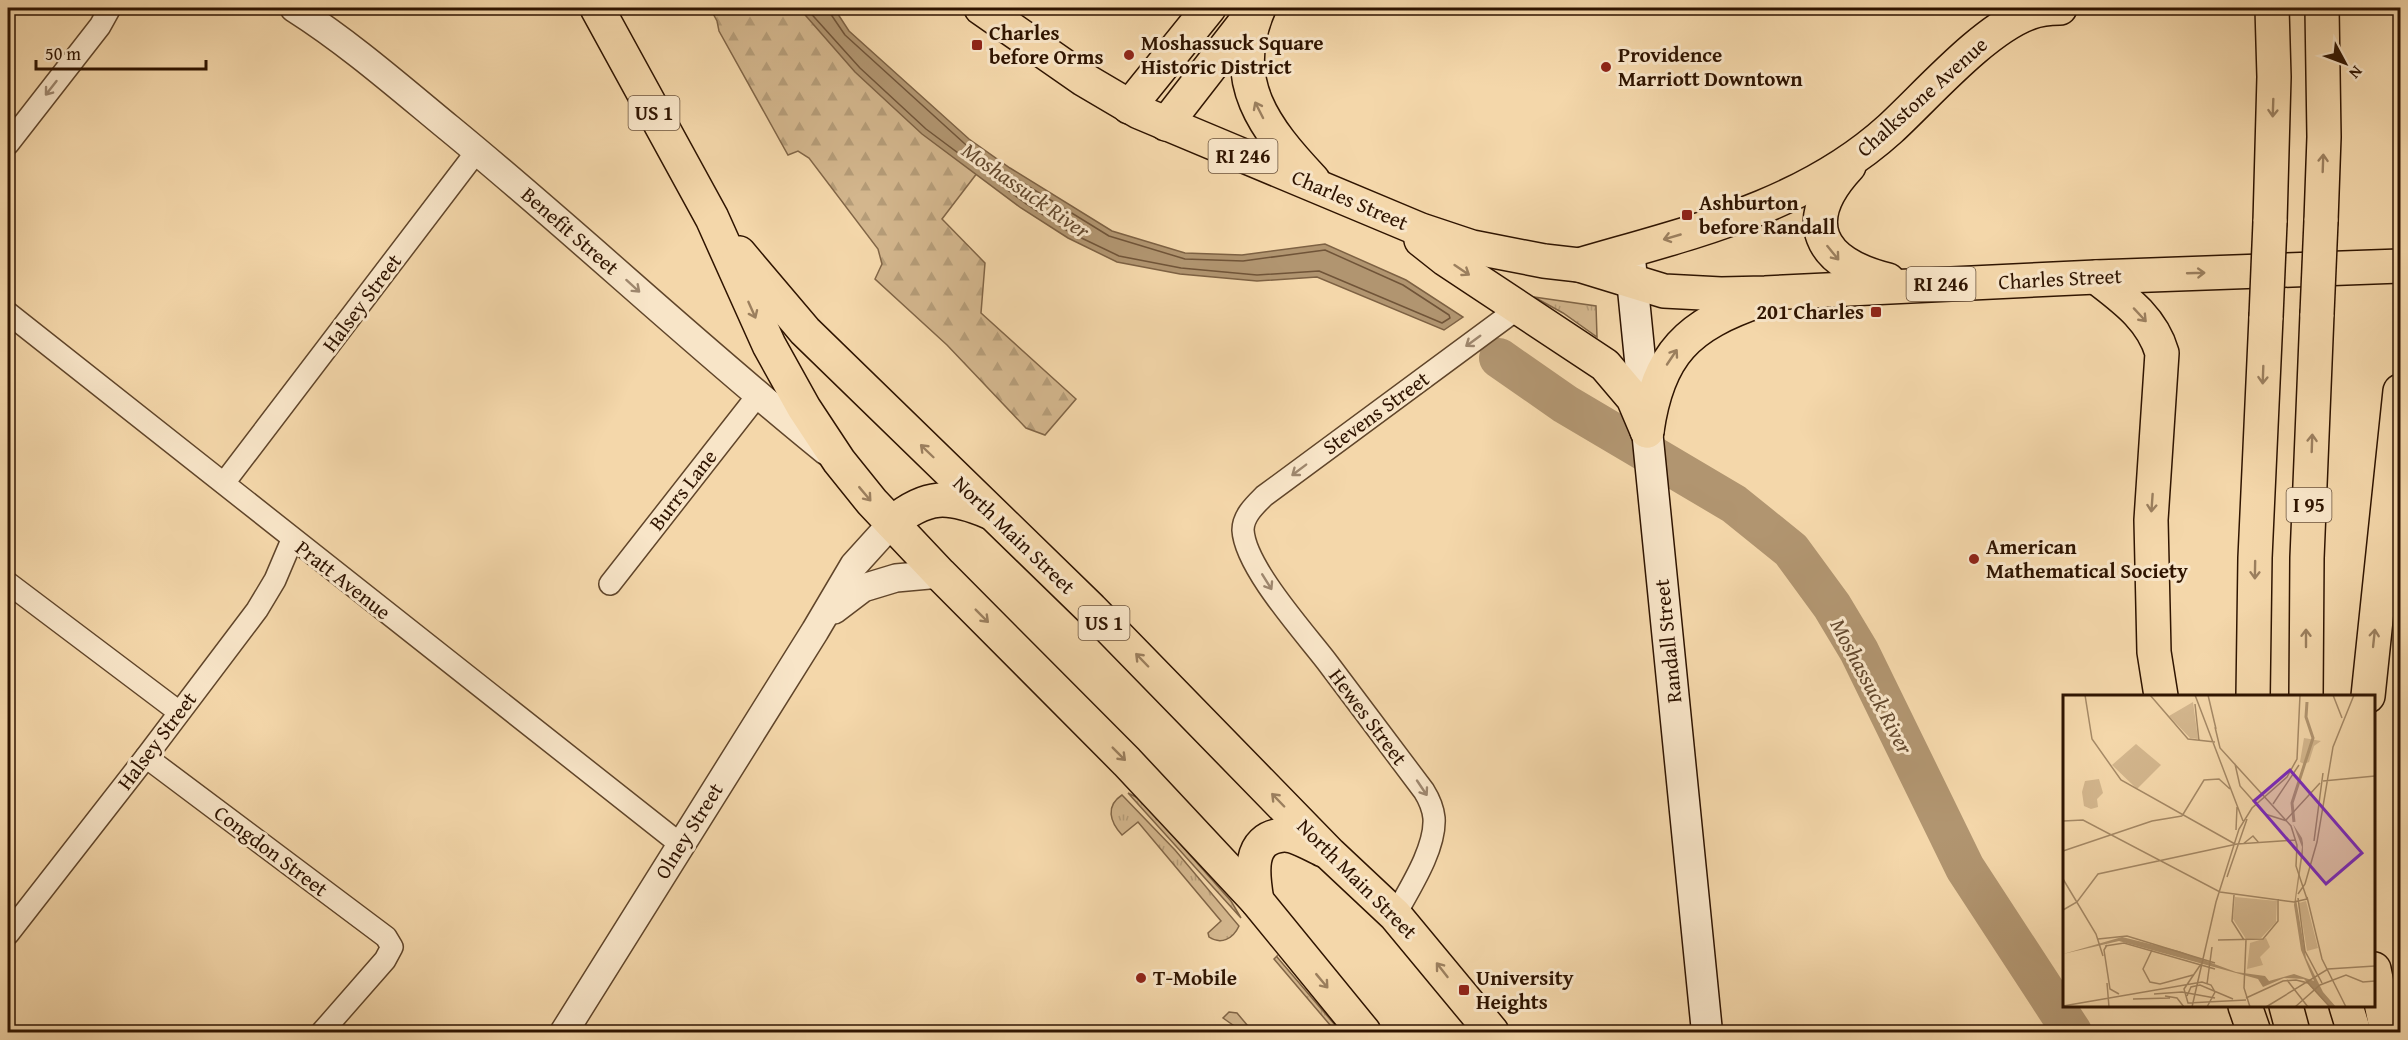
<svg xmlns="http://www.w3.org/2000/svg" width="2408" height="1040" viewBox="0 0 2408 1040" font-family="'Gentium Book Plus',serif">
<defs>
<pattern id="grass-tufts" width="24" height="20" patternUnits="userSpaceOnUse" patternTransform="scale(1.5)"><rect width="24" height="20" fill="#d3b68d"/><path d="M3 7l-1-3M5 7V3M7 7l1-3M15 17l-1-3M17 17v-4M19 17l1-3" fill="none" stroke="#b59c78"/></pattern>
<pattern id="forest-firs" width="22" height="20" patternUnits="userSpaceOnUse" patternTransform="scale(1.5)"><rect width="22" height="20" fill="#d3b68d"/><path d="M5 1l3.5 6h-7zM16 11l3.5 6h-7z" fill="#b59c78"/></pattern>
</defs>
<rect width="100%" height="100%" fill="#f4d7aa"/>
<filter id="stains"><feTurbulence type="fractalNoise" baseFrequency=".00333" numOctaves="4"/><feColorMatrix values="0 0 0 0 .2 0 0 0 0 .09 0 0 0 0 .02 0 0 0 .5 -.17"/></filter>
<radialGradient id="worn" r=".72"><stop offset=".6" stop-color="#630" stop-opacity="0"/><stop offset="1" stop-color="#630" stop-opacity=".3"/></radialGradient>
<g fill="url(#grass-tufts)" stroke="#816546" stroke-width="1.5">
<path d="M1534,297L1596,306L1597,337L1563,313Z"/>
<path d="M1128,793L1140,799L1231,901L1241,918Z"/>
<path d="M1122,795L1175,850L1239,926C1233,939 1221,945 1209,937L1208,933L1221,921L1138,822L1122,835C1110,822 1105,806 1122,795Z"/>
<path d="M1277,956V957L1341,1032H1336L1274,959Z"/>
<path d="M1229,1012L1237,1013L1253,1032H1235L1237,1028L1223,1018Z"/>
</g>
<path fill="url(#forest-firs)" stroke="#816546" stroke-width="1.5" d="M710,8H811L984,164L942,219L985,263L981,313L1076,399L1045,435L1026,428L947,345L875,279L882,264L878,249L809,158L798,151L788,155L719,31L717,21Z"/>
<path fill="#b19570" stroke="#7d6143" stroke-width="1.5" d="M799,8H834L849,31L969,139L1010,168L1112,231L1185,253L1242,255L1325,244L1406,280L1463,317L1444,330L1317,277L1257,281L1180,274L1117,262L1068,238L1021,208L922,134L855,72Z"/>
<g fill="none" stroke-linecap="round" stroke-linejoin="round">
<path stroke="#705438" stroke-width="1.5" d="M806,8L860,68L926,129L1025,203L1071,233L1119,256L1181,268L1257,275L1319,271L1442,323L1450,318L1449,315L1403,285L1325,250L1243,261L1185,259L1109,236L1007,173L965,144L845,35L830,13L829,8"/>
<path stroke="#b19570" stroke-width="40" d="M1499,358L1565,404L1734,504L1791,550L1832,606L1859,651L1965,868L2072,1032"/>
<defs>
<g id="minor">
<path d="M8,144L100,26L110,8"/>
<path d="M8,313L680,844"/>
<path d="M224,483L477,151"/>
<path d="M8,583L179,712"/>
<path d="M610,584L758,395"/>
<path d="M146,757L386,937L392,947L385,960L322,1032"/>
<path d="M1395,915C1410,888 1436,848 1434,818C1433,808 1429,799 1424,791C1392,748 1359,705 1327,662C1304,632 1245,567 1243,530C1243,516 1255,505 1264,496L1520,307"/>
<path d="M8,934L146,757L257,610L275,580L292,540"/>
</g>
<g id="tertiary">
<path d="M294,8C349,43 398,86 449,128C577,233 697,347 826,451"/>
<path d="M834,610L863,588L896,578L940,574"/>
<path d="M564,1032L815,631L854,565L892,523"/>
</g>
<path id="secondary" d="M1630,259L1707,1032"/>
<g id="primary">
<path d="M597,8L712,218L769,345L804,408L839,461L872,502L940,574L1127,762L1257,901L1364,1032"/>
<path d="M981,8L1083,79L1139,112L1421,230L1472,247L1544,261L1579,265L1664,291L1721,294L1765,293L2096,277L2400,266"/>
<path d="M1259,8C1227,81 1265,129 1313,180"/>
<path d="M1129,107L1209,8"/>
<path d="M1166,124L1253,12"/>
<path d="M1849,166C1798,221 1818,263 1888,280"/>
<path d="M1421,240L1445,259L1605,365L1633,398L1647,431"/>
<path d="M739,253L805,331L1091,609L1330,854L1395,915L1492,1032"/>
<path d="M1579,265C1688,233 1803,208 1890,129C1927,95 1983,30 2029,13C2039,9 2050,8 2060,8"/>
<path d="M1647,431C1658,353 1688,325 1761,300"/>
<path d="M892,523C927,494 948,495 989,512"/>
<path d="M1257,901C1253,877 1246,838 1283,835C1295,834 1312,845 1323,850"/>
</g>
<g id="motorway">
<path d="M2321,221L2324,137L2322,8"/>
<path d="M2270,222L2274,77L2272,8"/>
<path d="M2096,277C2123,298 2152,318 2162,353L2151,520L2154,652L2161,696"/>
<path d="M2253,696L2255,558L2266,317"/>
<path d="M2306,696L2307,558L2317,314"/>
<path d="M2368,696L2400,391"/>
<path d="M2374,969L2387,1032"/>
<path d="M2245,1006L2254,1032"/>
<path d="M2286,1006L2293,1032"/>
<path d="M2346,1006L2354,1032"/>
</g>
</defs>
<use href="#minor" stroke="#60452a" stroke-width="24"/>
<use href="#tertiary" stroke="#60452a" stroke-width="30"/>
<use href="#secondary" stroke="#2f1400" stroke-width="33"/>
<use href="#primary" stroke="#2f1400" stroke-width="36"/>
<use href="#motorway" stroke="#2f1400" stroke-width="36"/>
<use href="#minor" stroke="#f8e5c8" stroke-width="21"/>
<use href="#tertiary" stroke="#f8e5c8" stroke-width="27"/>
<use href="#secondary" stroke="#f8e5c8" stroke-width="30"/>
<use href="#primary" stroke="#f4d7aa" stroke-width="33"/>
<use href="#motorway" stroke="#f4d7aa" stroke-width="33"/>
<defs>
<g id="motorway-bridge">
<path d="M2317,314L2321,221"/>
<path d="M2266,317L2270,222"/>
</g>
</defs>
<use href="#motorway-bridge" stroke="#2f1400" stroke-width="36" stroke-linecap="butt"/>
<use href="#motorway-bridge" stroke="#f4d7aa" stroke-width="33"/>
</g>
<defs><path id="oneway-shaft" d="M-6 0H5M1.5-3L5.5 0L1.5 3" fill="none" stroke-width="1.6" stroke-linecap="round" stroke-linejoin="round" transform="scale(1.5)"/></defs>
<g stroke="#9e876e">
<use href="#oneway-shaft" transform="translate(51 88) rotate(128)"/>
<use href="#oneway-shaft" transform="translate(633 286) rotate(42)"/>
<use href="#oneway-shaft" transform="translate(1473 341) rotate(144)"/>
<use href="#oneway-shaft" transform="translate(1299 470) rotate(143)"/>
<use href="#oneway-shaft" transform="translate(1267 582) rotate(58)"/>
<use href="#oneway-shaft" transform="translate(1422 788) rotate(56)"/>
</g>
<g stroke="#9b7f5e">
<use href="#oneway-shaft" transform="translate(2273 108) rotate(92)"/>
<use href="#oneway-shaft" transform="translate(1259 110) rotate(-117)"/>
<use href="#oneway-shaft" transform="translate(2323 163) rotate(-88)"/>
<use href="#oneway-shaft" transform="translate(1672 237) rotate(164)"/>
<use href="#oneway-shaft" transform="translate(1833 253) rotate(51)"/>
<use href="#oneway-shaft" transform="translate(1462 270) rotate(34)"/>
<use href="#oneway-shaft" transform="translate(2196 273) rotate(-2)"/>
<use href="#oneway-shaft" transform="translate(752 310) rotate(66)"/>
<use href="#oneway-shaft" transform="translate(2140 315) rotate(47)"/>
<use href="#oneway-shaft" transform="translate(1672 357) rotate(-56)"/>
<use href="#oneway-shaft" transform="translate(2263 375) rotate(92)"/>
<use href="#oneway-shaft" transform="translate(2312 443) rotate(-88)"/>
<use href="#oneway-shaft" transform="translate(927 451) rotate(-136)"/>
<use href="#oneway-shaft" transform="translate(865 494) rotate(50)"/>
<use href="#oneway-shaft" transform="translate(2152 503) rotate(94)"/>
<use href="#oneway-shaft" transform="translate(2255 570) rotate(91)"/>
<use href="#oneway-shaft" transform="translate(982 616) rotate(45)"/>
<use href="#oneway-shaft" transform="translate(2306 638) rotate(-90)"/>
<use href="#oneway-shaft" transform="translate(2374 638) rotate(-84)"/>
<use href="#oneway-shaft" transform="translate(1142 660) rotate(-134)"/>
<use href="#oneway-shaft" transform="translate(1119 754) rotate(45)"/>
<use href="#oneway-shaft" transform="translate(1278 800) rotate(-134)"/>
<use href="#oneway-shaft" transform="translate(1442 970) rotate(-128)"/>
<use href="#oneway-shaft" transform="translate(1322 981) rotate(50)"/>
</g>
<g fill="#8f2418" stroke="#f8e5c8" stroke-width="2">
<rect x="971" y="39" width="12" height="12" rx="3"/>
<circle cx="1129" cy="55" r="6"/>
<circle cx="1606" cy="67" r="6"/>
<rect x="1681" y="209" width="12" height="12" rx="3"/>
<rect x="1870" y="306" width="12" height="12" rx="3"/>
<circle cx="1974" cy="559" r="6"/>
<circle cx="1141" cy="978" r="6"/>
<rect x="1458" y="984" width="12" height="12" rx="3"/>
</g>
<g text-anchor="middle" stroke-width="6" stroke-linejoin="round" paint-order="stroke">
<g fill="#f8e5c8" stroke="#6b533c" stroke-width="1.5">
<rect x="628.5" y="96" width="51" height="34" rx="4.5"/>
<rect x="1208.5" y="139" width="69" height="34" rx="4.5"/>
<rect x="1906.5" y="267" width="69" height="34" rx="4.5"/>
<rect x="2286.5" y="488" width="45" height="34" rx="4.5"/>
<rect x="1078.5" y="606" width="51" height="34" rx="4.5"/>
</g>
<g font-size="20" font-weight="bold" fill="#2f1400">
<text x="654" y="120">US 1</text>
<text x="1243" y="163">RI 246</text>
<text x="1941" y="291">RI 246</text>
<text x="2309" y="512">I 95</text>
<text x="1104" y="630">US 1</text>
</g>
<g font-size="21" font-weight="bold" fill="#2f1400" stroke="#f8e5c8" text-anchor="start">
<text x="989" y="40">Charles<tspan x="989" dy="24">before Orms</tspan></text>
<text x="1141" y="50">Moshassuck Square<tspan x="1141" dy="24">Historic District</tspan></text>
<text x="1618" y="62">Providence<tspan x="1618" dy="24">Marriott Downtown</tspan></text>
<text x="1699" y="210">Ashburton<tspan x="1699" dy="24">before Randall</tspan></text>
<text x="1864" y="319" text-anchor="end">201 Charles</text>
<text x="1986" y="554">American<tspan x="1986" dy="24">Mathematical Society</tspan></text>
<text x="1153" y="985">T-Mobile</text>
<text x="1476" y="985">University<tspan x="1476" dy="24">Heights</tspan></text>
</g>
<g font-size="21" fill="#2f1400" stroke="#f8e5c8">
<text transform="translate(1922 97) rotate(-42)" y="7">Chalkstone Avenue</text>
<text transform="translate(1350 200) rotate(23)" y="7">Charles Street</text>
<text transform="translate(570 231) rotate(41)" y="7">Benefit Street</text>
<text transform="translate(2060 279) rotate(-3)" y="7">Charles Street</text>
<text transform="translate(362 303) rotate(-53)" y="7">Halsey Street</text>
<text transform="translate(1376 413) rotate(-36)" y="7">Stevens Street</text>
<text transform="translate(683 490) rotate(-52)" y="7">Burrs Lane</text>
<text transform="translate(1014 535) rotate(44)" y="7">North Main Street</text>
<text transform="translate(343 580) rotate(38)" y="7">Pratt Avenue</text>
<text transform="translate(1668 641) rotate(-96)" y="7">Randall Street</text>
<text transform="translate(1368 717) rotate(53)" y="7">Hewes Street</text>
<text transform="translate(157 741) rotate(-53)" y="7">Halsey Street</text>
<text transform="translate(689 831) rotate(-58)" y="7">Olney Street</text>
<text transform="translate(271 851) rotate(37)" y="7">Congdon Street</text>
<text transform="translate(1357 879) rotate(45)" y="7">North Main Street</text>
</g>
<g font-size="22" font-style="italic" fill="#63482d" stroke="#f8e5c8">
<text transform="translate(1026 190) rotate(35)" y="8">Moshassuck River</text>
<text transform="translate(1872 686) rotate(62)" y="8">Moshassuck River</text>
</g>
</g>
<g transform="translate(2063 695)">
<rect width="312" height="312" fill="#f4d7aa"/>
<path d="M130,7L135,44L127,43L106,21ZM36,84L40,98L34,104L35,112L28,114L21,111L19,97L22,86ZM172,202L214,206L213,227L198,243L183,244L170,224ZM243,206L255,253L244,256L236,208ZM203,243L207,252L197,262L200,270L184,274L187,248Z" fill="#d3b68d"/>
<path d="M241,43L258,46L251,51L246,67L241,69L237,67Z" fill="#d3b68d"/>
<path d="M73,49L98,70L74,94L49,70Z" fill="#d3b68d"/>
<path d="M230,129L239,143L240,148V158L233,204L243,263L260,297L273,312H266L241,284L221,283L200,292L195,284L56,246L0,259L59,242L116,256L173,277L202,281L206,286L231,279L251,286L238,255L231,210L239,152Z" fill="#b19570"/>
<path fill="none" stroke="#b19570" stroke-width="3" d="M231,127L229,108L250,43L243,22L244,7"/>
<path fill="none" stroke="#a58966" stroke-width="1.5" d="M22,0L29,44L58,85L172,149M87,0L125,44L152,47M132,0L180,126M145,0L153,34M270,0L279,23M132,9L136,46M152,32L157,53L228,131L234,150L233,171L244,204M172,69L177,91L202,119L224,126M260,86L312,81M210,109L236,70M119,121L141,85L156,84L167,94M223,125L257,88M0,126L20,125L157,197L231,207L244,204M173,135L174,112M251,146L260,78M180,149L190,141L196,148M0,156L89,126L119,121M164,182L184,124M0,184L33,239L40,261M235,199L242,189L254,147L270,52L291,0M171,200L169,226L181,245M244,202L259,264L283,312M235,203L242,256L259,288M0,215L14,207L35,179L174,149L233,145M35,244L64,241L152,268M155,245L200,244L215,226V204M183,245L181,293L187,312M44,250L41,255L47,294L56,299M42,251L61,248L152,274M89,255L80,274L87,287L97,289L130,280M138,269L121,294L125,308L183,305M224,285L245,312M44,288L46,312M144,289L149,252M91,299L119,297L152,303M102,301L114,303L121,312M124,301L128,292L137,290L170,304M183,303L220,286L233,285L245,288L267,312M70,304L107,303M0,311L139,287L148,290L152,297L144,312M129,312L153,207L176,134L189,113L224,82L234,64L237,0M203,312L265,274L312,271M232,312L257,290L283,280L300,287L312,286"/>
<path fill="#7b2cbf" fill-opacity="0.15" stroke="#7b2cbf" stroke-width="3" d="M227,75L299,158L263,189L191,106Z"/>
<rect width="312" height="312" fill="none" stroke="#2f1400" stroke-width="3"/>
</g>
<rect width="2408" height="1040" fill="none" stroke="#f4d7aa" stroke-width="30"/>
<rect x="9" y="9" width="2390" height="1022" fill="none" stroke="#2f1400" stroke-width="3"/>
<rect x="15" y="15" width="2378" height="1010" fill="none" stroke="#2f1400" stroke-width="1.5"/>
<g transform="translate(2345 63) rotate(131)" stroke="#f8e5c8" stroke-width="4.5" paint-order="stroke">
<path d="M0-4.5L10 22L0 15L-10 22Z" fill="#2f1400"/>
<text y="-9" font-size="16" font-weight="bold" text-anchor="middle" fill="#2f1400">N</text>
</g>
<path d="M36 60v9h170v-9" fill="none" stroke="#2f1400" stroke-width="3"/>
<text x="45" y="60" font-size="18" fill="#2f1400" stroke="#f8e5c8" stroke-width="4.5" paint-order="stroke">50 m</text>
<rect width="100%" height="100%" filter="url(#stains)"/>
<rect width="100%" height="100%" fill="url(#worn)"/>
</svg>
